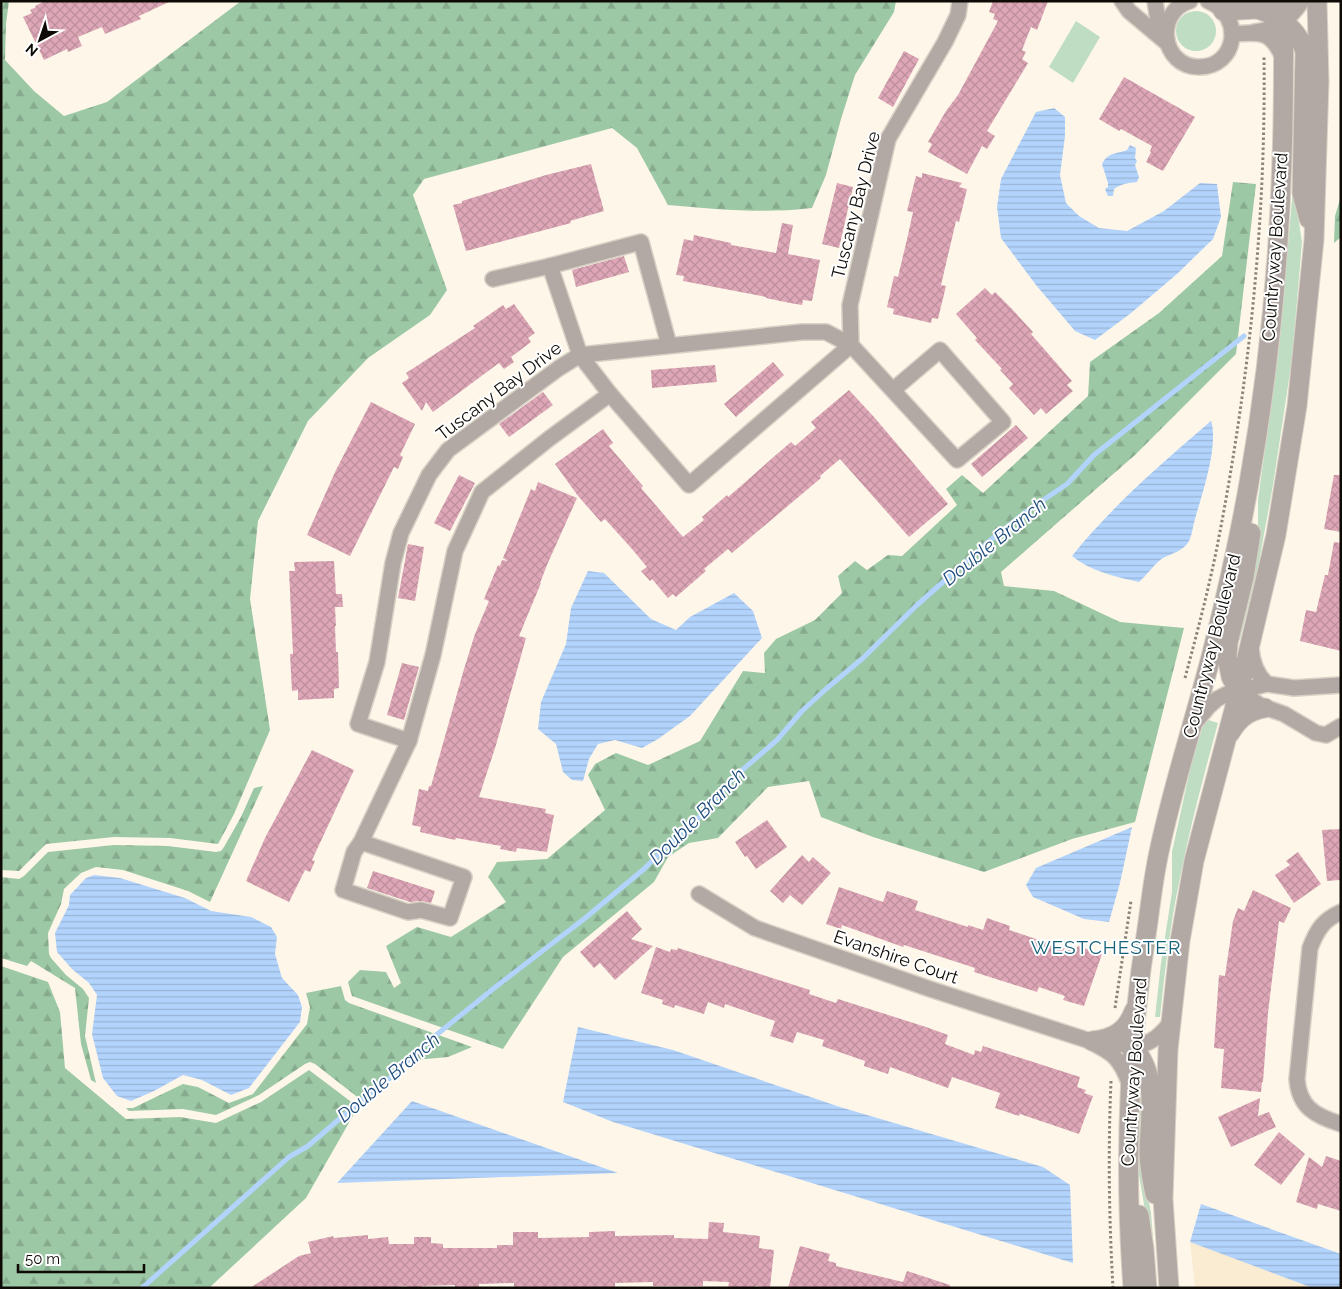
<svg xmlns="http://www.w3.org/2000/svg" width="1342" height="1289" viewBox="0 0 1342 1289" font-family="Raleway,sans-serif">
<defs>
<pattern id="forest-firs" width="22" height="20" patternUnits="userSpaceOnUse" patternTransform="scale(1.25)"><rect width="22" height="20" fill="#9dc8a5"/><path d="M5 1l3.5 6h-7zM16 11l3.5 6h-7z" fill="#86aa8d"/></pattern>
<pattern id="water-rules" width="6" height="5" patternUnits="userSpaceOnUse" patternTransform="scale(1.25)"><rect width="6" height="5" fill="#b2d3fc"/><path d="M0 2.5h6" fill="none" stroke="#98b4d6"/></pattern>
<pattern id="building-cross-hatch" width="8" height="8" patternUnits="userSpaceOnUse" patternTransform="scale(1.25)"><rect width="8" height="8" fill="#dea7b7"/><path d="M0 0l8 8M0 8l8-8" fill="none" stroke="#bd8e9c"/></pattern>
</defs>
<rect width="100%" height="100%" fill="#fef7e9"/>
<path fill="#f9ecd3" d="M1190,1242L1232,1257L1313,1288H1195Z"/>
<g fill="#beddc3">
<circle cx="1196" cy="31" r="20"/>
<path d="M1076,21L1100,37L1073,83L1049,67Z"/>
<path d="M1294,68H1299L1296,203L1302,242L1292,359L1273,485L1258,567L1240,640L1235,638L1258,539V500L1279,347L1292,200Z"/>
<path d="M1205,719L1218,723C1204,775 1190,826 1180,878C1170,924 1165,971 1160,1017H1155L1161,963L1172,892V852L1191,765Z"/>
<path d="M1140,1097L1145,1098L1143,1170L1151,1213L1157,1288H1152L1148,1228L1138,1169Z"/>
</g>
<g fill="url(#forest-firs)">
<path d="M1,1H9L6,24L5,60L34,91L64,116L107,102L241,1H896L894,12L855,75L841,119L826,175L812,208C764,214 715,209 668,205L637,148L612,128L424,179L413,195L447,290L430,315L368,358L308,421L258,521L250,599L270,730L234,814L218,844L170,838L114,837L46,844L19,871L1,870Z"/>
<path d="M1233,182L1256,184L1236,354L1135,455L1001,572L1004,586L1054,591L1120,622L1184,628L1135,822L1072,839L984,872L873,837L821,817L809,781L768,787L718,838L689,843L668,857L654,882L563,957L503,1049L352,996L348,982L360,970L386,972L394,988L401,983L386,946L417,927L451,937L506,902L488,877L497,862L547,859L605,810L588,775L595,764L616,753L648,765L700,741L743,671L765,673L764,653L776,639L815,620L842,593L838,576L855,561L867,570L888,555L902,556L957,505L946,489L962,475L983,493L1088,396L1090,362L1159,313L1222,256Z"/>
<path d="M1341,196V237L1334,243L1335,216Z"/>
<path d="M263,786L210,902L188,891L123,870L96,867L81,873L64,889L61,904L48,933L49,954L51,958L66,975L83,989L89,998L85,1036L96,1083L91,1080L81,1044L75,988L31,961L27,966L1,958V877L19,879L24,876L48,852L114,845L168,846L216,852L221,851L224,847L241,817L254,788Z"/>
<path d="M1,966L48,982L60,1012L65,1068L126,1119L180,1117L216,1123L261,1102L309,1070L358,1107L306,1198L209,1288H1Z"/>
<path d="M341,986L345,1000L349,1003L472,1047L448,1057L404,1061L365,1103L315,1064L310,1062L305,1064L259,1095L216,1115L183,1109L129,1111L126,1108H133L183,1084L198,1087L229,1103L253,1094L307,1024L310,1007L306,993Z"/>
</g>
<g fill="url(#water-rules)">
<path d="M1054,108L1065,117V136L1060,175L1066,203L1079,216L1099,228L1127,231L1164,211L1200,183L1217,184L1221,217L1213,239L1177,274L1131,313L1095,340L1075,331L1036,285L1001,238L997,207L1001,179L1036,112Z"/>
<path d="M1130,145L1136,148L1135,158L1137,161L1135,165L1139,177L1137,182C1128,183 1121,184 1114,189L1113,196H1108L1105,189L1108,187V183L1102,164C1108,152 1117,154 1127,150Z"/>
<path d="M1211,421C1219,445 1202,494 1195,519C1193,526 1192,535 1189,541C1183,551 1173,553 1163,558C1157,561 1146,576 1139,582C1116,577 1090,571 1072,556C1112,506 1162,463 1211,421Z"/>
<path d="M588,571L604,573L651,619L676,630L690,617L734,593L753,611L762,638L690,716L658,739L642,748L615,740L598,744L589,759L583,781L572,780L563,772L556,744L538,729L541,702L566,644L571,608Z"/>
<path d="M1132,827L1120,883L1109,922L1084,919L1033,897L1026,885L1036,868Z"/>
<path d="M94,875L120,878L185,898L211,911L251,917L271,927L277,937L275,954L282,978L298,995L302,1007L300,1022L249,1088L231,1095L202,1080L183,1075L154,1091L131,1101L117,1096L103,1078L92,1034L97,995L89,983L72,969L57,952L55,933L69,905L70,895L86,878Z"/>
<path d="M578,1027L673,1050L840,1107L1043,1167L1070,1185L1073,1263L613,1122L563,1102Z"/>
<path d="M412,1101L618,1173L337,1183Z"/>
<path d="M1201,1204L1341,1254V1288H1313L1190,1242Z"/>
</g>
<g fill="none" stroke-linecap="round" stroke-linejoin="round">
<path stroke="#b2d3fc" stroke-width="5" d="M142,1288L289,1157L308,1146L358,1103L388,1080L430,1040L498,985L584,919L644,869L669,844L693,824L733,778L777,740L802,711L826,689L863,658L917,605L993,538L1027,511L1067,484L1094,455L1244,336"/>
</g>
<g fill="url(#building-cross-hatch)">
<path d="M45,1H171L139,16L141,19L105,34L102,27L78,37L82,46L68,52L67,49L44,60L23,17L32,13L30,10L36,7L35,6Z"/>
<path d="M993,1H1048L1037,30L1031,27L1022,50L1026,52L1022,59L1028,63L987,131L995,136L987,149L982,146L967,174L928,152L932,144L928,142L946,111L958,95L998,21L993,19L995,14L989,12Z"/>
<path d="M904,51L919,59L893,107L878,98Z"/>
<path d="M1124,77L1195,117L1163,171L1146,162L1151,152L1150,151L1152,146L1121,129L1119,131L1099,119Z"/>
<path d="M591,164L604,211L570,221L571,223L466,251L453,205L462,203V201L546,175Z"/>
<path d="M922,173L962,183L959,187L967,189L959,222L956,221L941,285L946,286L938,319L932,318L931,323L893,314L894,309L887,307L894,276L898,277L908,235L913,212L907,211L916,176L922,178Z"/>
<path d="M837,183L853,187L839,248L822,244Z"/>
<path d="M782,223L793,225L788,254L820,260L812,301L803,300L802,305L790,303L766,298V297L683,281L684,276L676,275L684,239L693,241L694,235L731,243V245L776,253Z"/>
<path d="M624,256L629,272L576,287L572,270Z"/>
<path d="M985,288L992,295L995,292L1012,309L1033,332L1031,334L1072,381L1067,385L1073,391L1046,414L1041,408L1034,415L1009,388L1013,384L1000,370L1002,369L975,340L977,338L956,314Z"/>
<path d="M514,304L535,333L528,338L531,342L511,357L514,362L504,369L499,363L433,412L426,402L422,411L402,383L409,378L406,373L475,328L473,326L503,305L506,309Z"/>
<path d="M773,362L784,375L736,417L724,404Z"/>
<path d="M715,365L717,382L652,388L651,370Z"/>
<path d="M849,390L874,417L948,504L909,537L840,459L820,476L821,478L732,553L728,549L704,569L706,571L676,597L673,594L668,598L652,579L650,581L641,571L647,567L632,549L605,519L601,522L578,496L555,464L603,429L613,443L609,446L643,486L641,488L683,537L704,520L702,517L727,495L728,497L742,485L777,454L791,442L795,446L816,428L811,422Z"/>
<path d="M543,392L553,405L509,437L499,424Z"/>
<path d="M371,402L415,424L400,455L403,457L398,469L394,467L350,556L307,535L336,470Z"/>
<path d="M1016,425L1028,438L982,477L971,464Z"/>
<path d="M459,475L475,483L450,531L434,523Z"/>
<path d="M1334,475H1341V532L1324,529Z"/>
<path d="M538,482L577,498L547,565L540,583H541L519,636L526,638L496,745L479,797L546,809L545,813L554,815L547,852L517,848L516,852L500,849L501,846L456,838L455,840L420,832L421,827L412,825L419,789L428,791L429,786H431L464,669L475,634L489,601L484,599L498,565L500,566L502,560L508,561L503,558L531,489L535,491Z"/>
<path d="M1334,542L1341,543V651L1300,641L1306,610L1316,612L1325,575H1328Z"/>
<path d="M408,544L424,547L415,601L398,598Z"/>
<path d="M334,561L336,594H342L343,607H335L336,626H335L336,652H338L339,688L334,689V698L298,700V690L292,691L290,654H293L289,571H295L294,562Z"/>
<path d="M402,663L419,667L404,720L387,715Z"/>
<path d="M312,750L354,770L312,860L315,861L310,872L305,870L289,902L246,881L265,838Z"/>
<path d="M767,820L787,847L756,869L747,856L745,857L735,842Z"/>
<path d="M1341,829V879L1340,880L1327,881L1322,830Z"/>
<path d="M1298,852L1321,884L1294,903L1275,875L1290,865L1286,861Z"/>
<path d="M802,855L809,862L813,857L831,873L802,905L790,895L783,903L770,891Z"/>
<path d="M373,871L435,891L431,903L420,901L410,902L367,888Z"/>
<path d="M839,887L883,902L887,891L918,901L915,910L968,927V925L983,930L987,918L1010,926L1009,930L1075,952L1078,946L1102,954L1084,1006L1063,1000L1065,996L1039,987L1037,992L974,972L975,968L969,966L904,945L903,947L842,925L841,929L826,924Z"/>
<path d="M1253,890L1291,908L1284,923L1279,921L1268,1013L1263,1082H1262L1261,1092L1221,1088L1224,1049L1214,1048L1219,975L1225,976L1233,921L1238,908L1244,911Z"/>
<path d="M627,911L642,929L631,939L653,946L615,980L600,963L594,968L580,952Z"/>
<path d="M656,947L670,952L671,949L677,950L678,948L810,990L809,994L836,1003L838,999L926,1027L948,1035L945,1044L974,1055L975,1050L981,1052L983,1046L1080,1077L1077,1087L1086,1090L1084,1093L1093,1096L1079,1134L1020,1114L1019,1116L995,1108L1000,1093L952,1077L948,1088L890,1067L888,1074L864,1066L865,1061L822,1046L824,1040L797,1032L793,1043L770,1036L775,1021L725,1004L724,1008L708,1002L704,1014L675,1005L674,1008L662,1004L663,1000L641,993Z"/>
<path d="M1260,1098L1258,1116L1269,1112L1276,1127L1231,1147L1218,1117Z"/>
<path d="M1279,1132L1305,1154L1281,1185L1254,1165Z"/>
<path d="M1326,1156L1341,1161V1211L1318,1204L1317,1209L1296,1202L1309,1157L1322,1167Z"/>
<path d="M709,1222L724,1223L723,1232L760,1236L759,1248L774,1250L770,1288L755,1286V1288H728L729,1282L703,1281V1286H653V1282L615,1283V1287L578,1288H514V1283L479,1284V1288H455V1285L422,1286V1288H407V1286L383,1288H250L299,1256L311,1253L308,1242L333,1236L334,1238L368,1235V1239L388,1237L389,1244H414V1237H431V1243L443,1244V1248H497V1245H513V1232H538V1238L589,1237V1232L615,1231V1236L674,1235V1238L708,1239Z"/>
<path d="M800,1246L830,1254L828,1261L836,1263V1266L903,1282L907,1271L950,1285V1288H788Z"/>
</g>
<g fill="none" stroke-linecap="round" stroke-linejoin="round">
<defs>
<g id="minor">
<path d="M1122,1L1129,11L1166,42"/>
<path d="M1190,1C1154,12 1161,67 1199,67C1237,67 1245,16 1208,1"/>
<path d="M1154,32L1158,21L1155,1"/>
<path d="M1254,32C1276,30 1290,19 1302,1"/>
<path d="M1232,34C1260,32 1271,30 1283,58"/>
<path d="M493,279L550,266"/>
<path d="M610,394L580,355L550,266L641,242L669,345"/>
<path d="M1251,648C1252,662 1257,675 1267,684"/>
<path d="M1239,691L1261,706L1284,714L1316,733L1326,735L1341,726"/>
<path d="M1194,724L1209,706L1217,699L1227,694L1267,684L1294,688L1341,685"/>
<path d="M409,741L433,655L455,551L482,492L550,438L610,394L689,485L851,345L957,460L1003,422L940,350L893,390"/>
<path d="M361,842L464,877L450,918L421,910L408,912L343,890L354,852L361,842L409,741L358,724L377,662L393,563L401,533L429,475L448,450L559,368L580,355L802,332H826L851,345L850,305L888,139L945,42L958,15L960,1"/>
<path d="M699,894L755,928L930,989L1087,1040C1113,1053 1120,1057 1130,1085"/>
<path d="M1341,912C1323,920 1317,930 1310,948L1297,1079C1299,1107 1315,1116 1341,1124"/>
<path d="M1098,1041C1132,1046 1148,1053 1171,1022"/>
</g>
<g id="tertiary">
<path d="M1257,9C1280,16 1297,29 1305,51L1302,193L1309,219"/>
<path d="M1223,11L1257,9L1266,1"/>
<path d="M1239,691L1231,677L1227,657L1228,643L1244,577L1251,533"/>
<path d="M1230,733C1239,718 1248,711 1265,708"/>
<path d="M1092,1041C1113,1039 1127,1031 1134,1011"/>
<path d="M1132,1046C1159,1074 1150,1116 1149,1151C1149,1165 1152,1180 1155,1194"/>
<path d="M1139,1215L1144,1249L1147,1288"/>
<path d="M1133,1288C1124,1165 1128,1044 1148,922C1151,899 1154,875 1159,852C1173,785 1195,719 1212,653C1226,597 1239,540 1249,483C1268,376 1279,266 1282,157C1284,112 1283,67 1284,22L1282,1"/>
<path d="M1169,1288L1163,1199L1168,1050L1180,941L1194,861L1239,691L1276,535L1297,406L1314,240L1319,82L1317,1"/>
</g>
</defs>
<use href="#minor" stroke="#d8d1c5" stroke-width="18"/>
<use href="#tertiary" stroke="#d8d1c5" stroke-width="21"/>
<g stroke="#8a857b" stroke-width="3" stroke-dasharray="2.5 2.5" stroke-linecap="butt">
<path d="M1185,678C1197,633 1209,588 1218,542C1249,382 1266,220 1264,57"/>
<path d="M1115,1008L1131,901"/>
<path d="M1111,1081C1108,1150 1109,1219 1113,1288"/>
</g>
<use href="#minor" stroke="#b2a9a5" stroke-width="15"/>
<use href="#tertiary" stroke="#b2a9a5" stroke-width="19"/>
</g>
<g text-anchor="middle" stroke-width="4" stroke-linejoin="round" paint-order="stroke">
<g font-size="18" fill="#0e0b06" stroke="#fff">
<text transform="translate(856 205) rotate(-76)" y="6">Tuscany Bay Drive</text>
<text transform="translate(1275 247) rotate(-86)" y="6">Countryway Boulevard</text>
<text transform="translate(499 391) rotate(-37)" y="6">Tuscany Bay Drive</text>
<text transform="translate(1212 646) rotate(-76)" y="6">Countryway Boulevard</text>
<text transform="translate(896 957) rotate(19)" y="6">Evanshire Court</text>
<text transform="translate(1134 1072) rotate(-86)" y="6">Countryway Boulevard</text>
</g>
<g font-size="19" font-style="italic" fill="#1d4b7c" stroke="#fff">
<text transform="translate(994 541) rotate(-39)" y="7">Double Branch</text>
<text transform="translate(697 816) rotate(-45)" y="7">Double Branch</text>
<text transform="translate(388 1077) rotate(-40)" y="7">Double Branch</text>
</g>
<g font-size="19" letter-spacing="1" fill="#146179" stroke="#fff">
<text x="1106" y="954">WESTCHESTER</text>
</g>
</g>
<rect width="1342" height="1289" fill="none" stroke="#0e0b06" stroke-width="5"/>
<g transform="translate(40 40) rotate(220)" stroke="#ffffff" stroke-width="4" paint-order="stroke">
<path d="M0-4L9 19L0 12L-9 19Z" fill="#0e0b06"/>
<text y="-8" font-size="14" font-weight="bold" text-anchor="middle" fill="#0e0b06">N</text>
</g>
<path d="M18 1264v8h126v-8" fill="none" stroke="#0e0b06" stroke-width="2.5"/>
<text x="25" y="1264" font-size="15" fill="#0e0b06" stroke="#ffffff" stroke-width="4" paint-order="stroke">50 m</text>
</svg>
